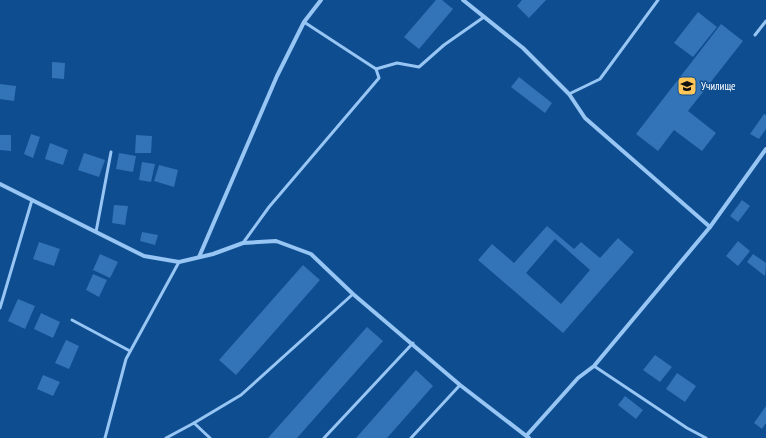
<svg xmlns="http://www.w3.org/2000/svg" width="766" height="438" viewBox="0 0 766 438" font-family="'PT Sans Narrow',sans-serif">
<rect width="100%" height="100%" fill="#0e4d8f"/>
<g fill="#3274b7" fill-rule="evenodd">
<path d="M436,0H442L453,9L419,49L404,37Z"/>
<path d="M522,0H546L529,18L517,6Z"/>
<path d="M698,12L717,27L693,57L674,43Z"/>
<path d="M721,24L743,41L688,111L716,133L702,151L674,130L658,151L636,134Z"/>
<path d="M52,62L65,63L64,79L52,78Z"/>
<path d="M519,77L552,103L545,113L511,87Z"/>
<path d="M0,84L16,86L14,101L0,99Z"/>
<path d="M764,114L766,115V129L759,139L750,134Z"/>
<path d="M31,134L40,137L33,158L24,154Z"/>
<path d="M0,135H11V151L0,150Z"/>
<path d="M136,135L152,136L151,153H135Z"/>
<path d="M50,143L68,150L63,165L45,159Z"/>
<path d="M84,153L105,160L99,177L78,170Z"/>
<path d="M119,153L136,156L133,172L116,169Z"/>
<path d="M142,162L155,164L151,182L139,180Z"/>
<path d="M159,165L178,170L174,187L154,181Z"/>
<path d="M742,200L750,206L738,222L730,216Z"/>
<path d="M114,205L128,206L125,225L112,223Z"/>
<path d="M547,226L574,249L581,242L600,258L618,238L634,252L563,333L478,260L492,244L514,263ZM555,239L590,270L561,304L526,273Z"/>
<path d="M142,232L158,235L155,245L140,241Z"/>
<path d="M738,241L750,251L738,266L726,256Z"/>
<path d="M39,242L60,249L54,266L33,259Z"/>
<path d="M100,254L118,262L110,278L93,270Z"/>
<path d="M753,254L766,263L765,276L747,262Z"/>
<path d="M303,265L320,280L236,375L219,360Z"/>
<path d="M93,274L107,280L99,297L86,290Z"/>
<path d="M18,299L35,306L25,329L8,321Z"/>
<path d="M41,313L60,322L53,338L34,329Z"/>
<path d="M367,327L383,341L297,438H268Z"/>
<path d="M66,340L79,346L69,369L55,363Z"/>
<path d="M655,355L672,367L660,382L643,370Z"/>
<path d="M416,370L433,386L387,438H356Z"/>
<path d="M677,373L696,386L685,402L666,389Z"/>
<path d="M43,375L60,382L53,396L37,389Z"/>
<path d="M625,396L643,410L636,419L618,405Z"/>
<path d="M766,406V423L762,429L754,423Z"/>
</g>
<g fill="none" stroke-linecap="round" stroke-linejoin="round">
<g stroke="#97c5f4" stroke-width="3">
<path d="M755,35L766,21"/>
<path d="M376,69L397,63L419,67L444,45L484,17"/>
<path d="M569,94L600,79L658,0"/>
<path d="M96,232L111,152"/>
<path d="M243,243L269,207L379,78L376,69L304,22"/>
<path d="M0,308L32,200"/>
<path d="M72,320L130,351"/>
<path d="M594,366L687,428L706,438"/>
<path d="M194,423L241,395L353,294"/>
<path d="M105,438L126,359L179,262"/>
<path d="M166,438L194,423L210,438"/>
<path d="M324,438L413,343"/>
<path d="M411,438L460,385"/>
</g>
<g stroke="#97c5f4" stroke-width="4">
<path d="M463,0L523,48L569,94L585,118L710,227"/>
<path d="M0,184L144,256L179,262L213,254L243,243L276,241L311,254L353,294L460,385L529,438"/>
<path d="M199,257L277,76L304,22L321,0"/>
<path d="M527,435L578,378L594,366L710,227L766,149"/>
</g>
</g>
<defs>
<symbol id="school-square" viewBox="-11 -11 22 22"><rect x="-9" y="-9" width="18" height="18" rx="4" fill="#ffc759" stroke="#0e4d8f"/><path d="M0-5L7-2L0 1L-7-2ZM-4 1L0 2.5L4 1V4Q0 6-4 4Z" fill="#111"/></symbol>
</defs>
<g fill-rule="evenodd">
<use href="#school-square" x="676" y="75" width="22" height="22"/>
</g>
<g text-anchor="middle" stroke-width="3" stroke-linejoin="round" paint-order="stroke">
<g font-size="11" fill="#fff" stroke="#0e4d8f" text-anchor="start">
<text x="701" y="90">Училище</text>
</g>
</g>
</svg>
